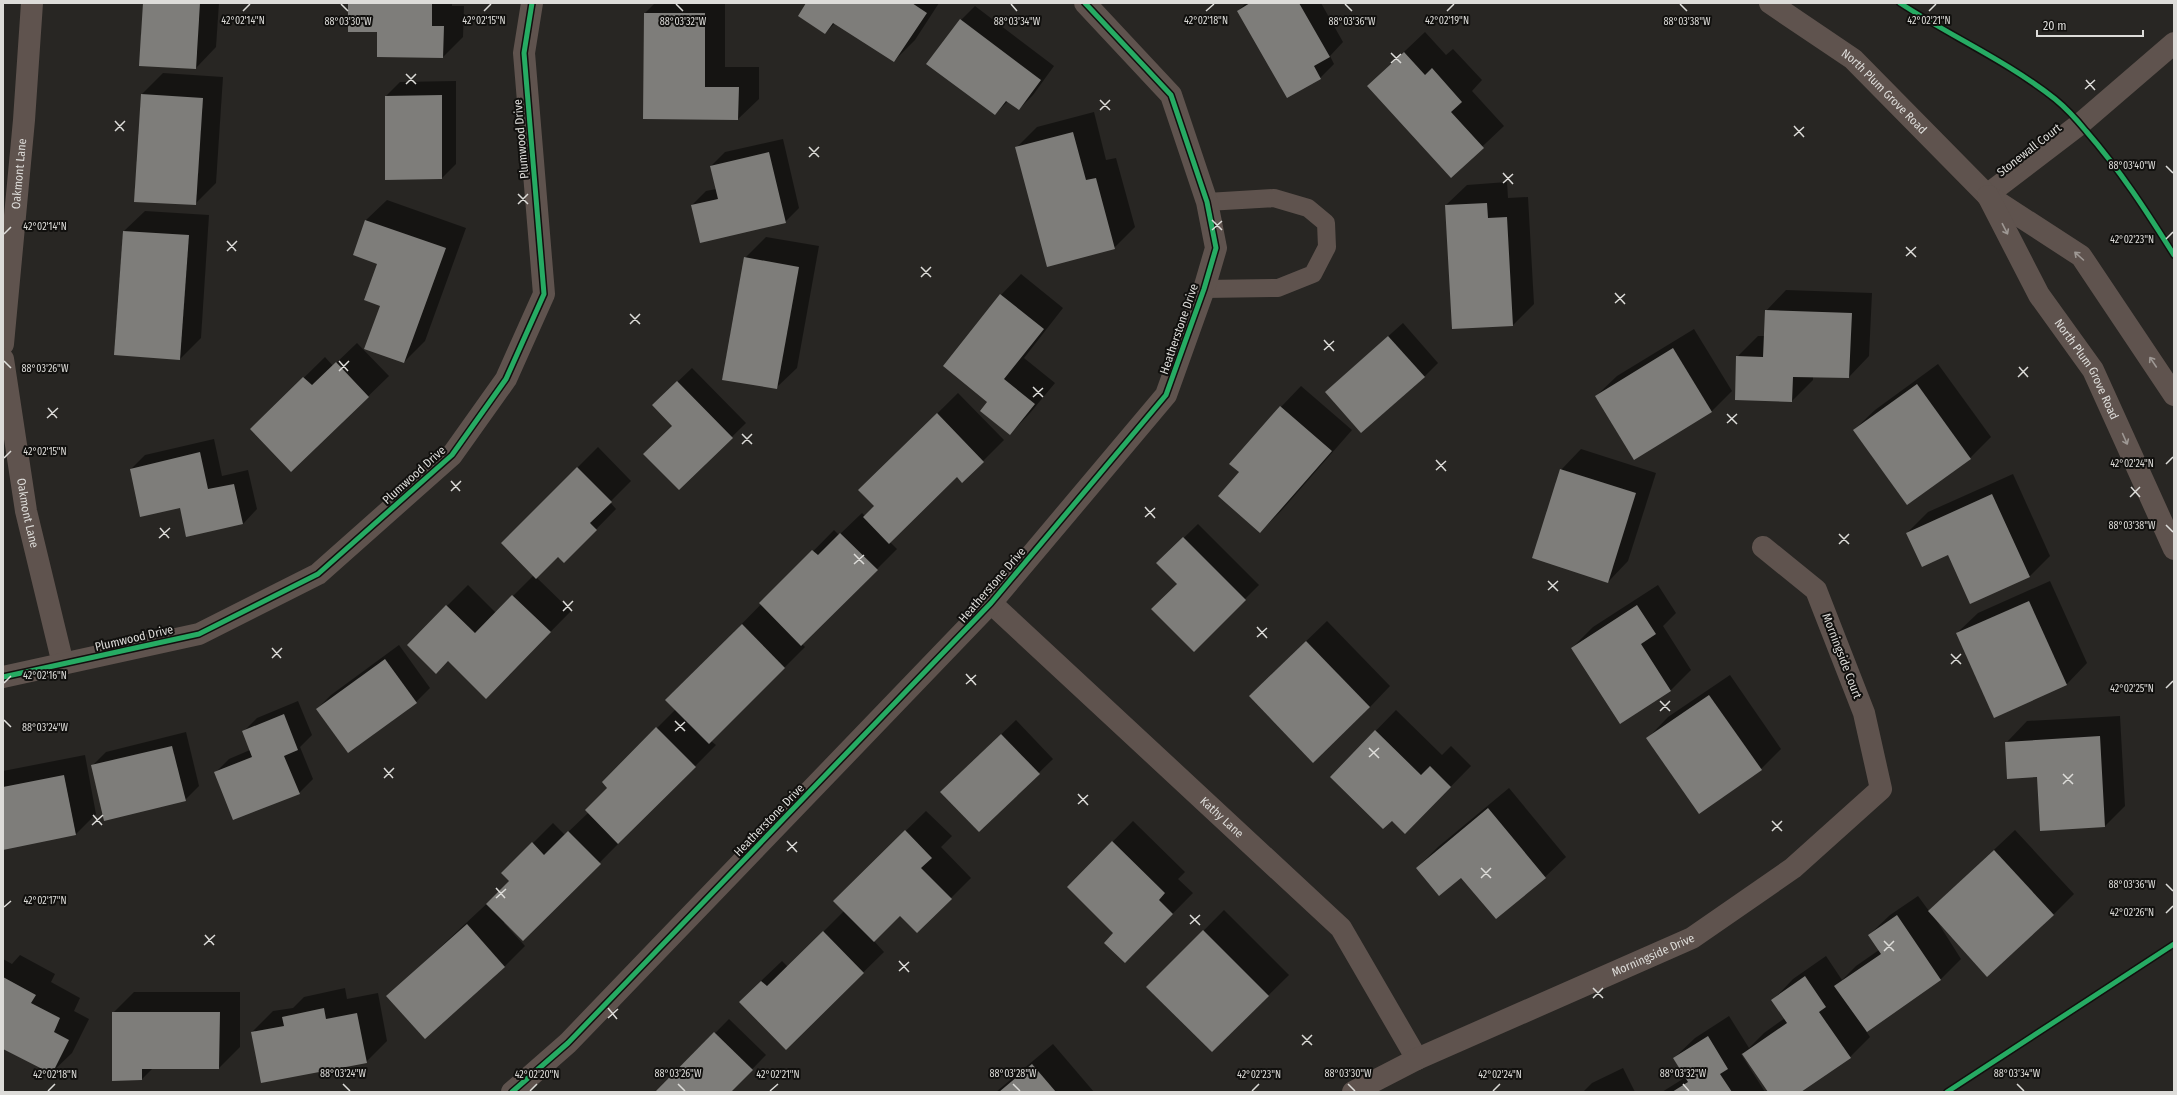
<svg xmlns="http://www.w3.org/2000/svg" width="2177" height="1095" viewBox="0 0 2177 1095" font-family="'Fira Sans Condensed',sans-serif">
<rect width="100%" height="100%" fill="#282623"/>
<g fill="#0007">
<path d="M144,3H219L216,47L196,68Z"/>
<path d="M349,3H452V6H464L463,37L443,57L378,31Z"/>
<path d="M655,3H725V67H759V99L738,119L644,118L645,13Z"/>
<path d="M808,3H939L915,40L894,61L835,23L825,33Z"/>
<path d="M1246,3H1321L1343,42L1330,56L1334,64L1320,78L1238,11Z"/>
<path d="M975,6L1054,66L1033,95L1019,109L1008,101L995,114L961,20Z"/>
<path d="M1425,32L1446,55L1453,49L1482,80L1472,91L1504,126L1451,176L1368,86Z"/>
<path d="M163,73L223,77L216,183L195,204L135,201L142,94Z"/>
<path d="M456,81V164L442,178L386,96L400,82Z"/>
<path d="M1094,112L1106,160L1116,158L1135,227L1114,248L1016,148L1037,127Z"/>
<path d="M783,139L799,208L785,222L692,205L706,191L716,189L711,166L725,152Z"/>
<path d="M1507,182L1508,198L1528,197L1534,304L1513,325L1453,328L1446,205L1467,185Z"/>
<path d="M387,200L466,228L425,341L404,362L381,305L378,263L354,255L366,220Z"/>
<path d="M145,211L209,215L201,338L180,359L124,231Z"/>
<path d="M766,237L819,246L797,368L776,388L745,258Z"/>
<path d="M1021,274L1063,308L1024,358L1055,383L1030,413L1010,434L988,402L1001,295Z"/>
<path d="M1786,290L1872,293L1869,356L1849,377L1813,376V380L1792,401L1737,357L1758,336H1765L1766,311Z"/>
<path d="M1403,323L1438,363L1424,377L1326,392Z"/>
<path d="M1694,329L1732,391L1711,412L1596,396L1617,376Z"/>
<path d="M357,343L389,376L291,471L272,409L325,357L333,366Z"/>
<path d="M1938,364L1991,437L1970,458L1854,430L1875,410Z"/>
<path d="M692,368L746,423L679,489L673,426L668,391Z"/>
<path d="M1301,386L1352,430L1281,511L1260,532L1240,472L1281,407Z"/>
<path d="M958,393L1004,440L962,482L957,476L890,542L897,549L802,644L805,647L711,741L716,745L523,940L505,921L504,923L525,946L504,967L388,996L511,881L503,873L553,823L565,835L588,813L608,788L603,782L676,709L667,700L834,530L839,535L862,513L865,516L875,506L860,490Z"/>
<path d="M214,439L222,476L248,470L257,509L243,524L180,507L131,469L145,455Z"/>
<path d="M598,447L631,481L610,502L616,509L564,562L558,556L536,577L571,611L506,677L448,660L408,645L468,585L496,613L534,575L502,543Z"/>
<path d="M1581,449L1656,473L1628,561L1608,582L1561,470Z"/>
<path d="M2013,474L2050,556L2029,577L1948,554L1907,533L1928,512Z"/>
<path d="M1198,524L1259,585L1194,650L1178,584L1158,563Z"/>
<path d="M2050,581L2087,663L2067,684L1995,717L1957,633L1978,613Z"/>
<path d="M1658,585L1676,613L1663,626L1691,670L1671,690L1621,723L1572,648L1593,627Z"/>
<path d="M1327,621L1390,686L1370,707L1270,676Z"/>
<path d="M399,645L430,688L416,702L317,709L331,695Z"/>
<path d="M1730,675L1781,749L1761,769L1648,738L1668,717Z"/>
<path d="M298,701L312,735L300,747L313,779L299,793L215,773L229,759L250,750L243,732L257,718Z"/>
<path d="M1396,710L1442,755L1451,746L1471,766L1405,833L1392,819L1331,777Z"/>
<path d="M2120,716L2125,806L2104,827L2038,776L2007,742L2027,721Z"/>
<path d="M1016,720L1053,759L979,831L956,778Z"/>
<path d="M186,732L199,786L185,800L92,766L106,752Z"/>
<path d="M85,755L96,814L76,834L3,849V771Z"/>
<path d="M1509,788L1566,857L1545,877H1461L1417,868L1438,847Z"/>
<path d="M926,811L952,836L941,847L971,878L917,932L900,915L874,941L884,952L786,1048L761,981L782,961L788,967L844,911L834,901Z"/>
<path d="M1133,821L1185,872L1178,879L1193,893L1125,962L1115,933L1068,887Z"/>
<path d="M2015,830L2074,894L2053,915L1935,918L1961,959L1941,979L1866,1031L1870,1037L1850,1057L1799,1092H1770L1743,1053L1741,1054L1765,1092H1662L1686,1077L1674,1058L1695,1038L1729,1016L1749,1048L1764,1033L1785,1018L1773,1000L1793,979L1826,956L1842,980L1856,966L1879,950L1869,935L1890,915L1918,896L1929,911Z"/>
<path d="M1224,910L1289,975L1212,1051L1148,987Z"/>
<path d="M20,955L55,974L51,982L80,998L74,1011L89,1019L72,1053L51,1073L3,1048V959L12,964Z"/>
<path d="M345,988L347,999L378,993L387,1041L366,1062L252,1032L273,1011L293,1008L304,997Z"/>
<path d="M134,992H240V1047L219,1068H153L142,1079L113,1013Z"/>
<path d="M729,1019L766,1055L730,1092H657Z"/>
<path d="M1053,1044L1094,1092H996Z"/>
<path d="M1623,1068L1635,1092H1583L1592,1083Z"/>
</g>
<g fill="#7e7d7a">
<path d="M143,3H200L196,69L139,66Z"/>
<path d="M348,3H432V26H444L443,58L377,57V32H348Z"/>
<path d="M806,3H912L927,13L894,62L833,23L825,34L798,16Z"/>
<path d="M1250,3H1299L1330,57L1314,66L1321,79L1287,98L1237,11Z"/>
<path d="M644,13H705V87H739L738,120L643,119Z"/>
<path d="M960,19L1041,80L1019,110L1006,101L995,115L926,64Z"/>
<path d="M1404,52L1425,75L1432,68L1462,102L1451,112L1484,148L1451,178L1367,86Z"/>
<path d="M141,94L203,98L196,205L134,202Z"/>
<path d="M442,95V179L385,180V96Z"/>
<path d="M1073,132L1086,180L1096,178L1115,249L1047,267L1015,147Z"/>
<path d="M769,152L786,223L700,243L691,205L718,199L710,166Z"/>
<path d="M1487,203L1488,218L1507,217L1513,326L1452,329L1445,205Z"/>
<path d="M365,220L446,248L404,363L364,349L380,306L364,300L377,264L353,255Z"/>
<path d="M123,231L189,235L180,360L114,355Z"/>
<path d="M744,257L799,267L777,389L722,380Z"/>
<path d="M1000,294L1044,329L1004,379L1035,404L1010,435L980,411L987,402L943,366Z"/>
<path d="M1765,310L1852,313L1849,378L1793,377L1792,402L1735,400L1736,356L1763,357Z"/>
<path d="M1388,336L1425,377L1361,433L1325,392Z"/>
<path d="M1673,348L1712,412L1634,460L1595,396Z"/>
<path d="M336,362L369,397L291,472L250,429L303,377L312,385Z"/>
<path d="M677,381L733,438L679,490L643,454L672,426L652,405Z"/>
<path d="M1917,384L1971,459L1907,505L1853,430Z"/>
<path d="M1280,406L1332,451L1260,533L1218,496L1239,472L1229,464Z"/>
<path d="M937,413L984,462L962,483L957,477L889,544L863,517L874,506L858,490Z"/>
<path d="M200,452L208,489L234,484L243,524L186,537L180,508L140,517L130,469Z"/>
<path d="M577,467L612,502L590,523L597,530L564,563L558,557L536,579L501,543Z"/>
<path d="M1560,469L1636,493L1608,583L1532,558Z"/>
<path d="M1992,494L2030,577L1970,604L1948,555L1922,567L1906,533Z"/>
<path d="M840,533L878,570L801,646L759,603L812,550L818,555Z"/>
<path d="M1183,537L1246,600L1194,652L1151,609L1177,584L1156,563Z"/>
<path d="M512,595L551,632L486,699L448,661L436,674L407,645L446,605L475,633Z"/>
<path d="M2029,601L2067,685L1994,718L1956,633Z"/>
<path d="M1637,605L1656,634L1641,644L1671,691L1620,724L1571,648Z"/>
<path d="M742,624L785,668L709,744L665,700Z"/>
<path d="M1306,641L1370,707L1313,763L1249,696Z"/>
<path d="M385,659L417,703L348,753L316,709Z"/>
<path d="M1709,695L1762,770L1699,814L1646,738Z"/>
<path d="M284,714L298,750L284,756L300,794L233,820L214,772L252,757L242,731Z"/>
<path d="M656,727L696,767L618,844L585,810L607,788L602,782Z"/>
<path d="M1375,730L1421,775L1430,766L1451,787L1405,834L1392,821L1383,829L1330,777Z"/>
<path d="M1001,734L1040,774L979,832L940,792Z"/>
<path d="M2100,736L2105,827L2040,831L2037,777L2007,779L2005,742Z"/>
<path d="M172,746L186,801L104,821L91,765Z"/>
<path d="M64,775L76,835L3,850V787Z"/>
<path d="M1488,808L1546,878L1496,919L1461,878L1439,896L1416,868Z"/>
<path d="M905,830L932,858L921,868L952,899L917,933L900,916L874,942L833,901Z"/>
<path d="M568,831L601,864L523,941L486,904L509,881L501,873L532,842L544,855Z"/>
<path d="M1112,841L1165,893L1159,900L1173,914L1125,963L1104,943L1113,933L1067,887Z"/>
<path d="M1994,850L2054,915L1987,977L1928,911Z"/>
<path d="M1897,915L1941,980L1867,1032L1834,986L1881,954L1868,935Z"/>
<path d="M467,924L505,967L425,1039L386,996Z"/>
<path d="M1203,930L1269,996L1212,1052L1146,987Z"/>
<path d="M823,931L864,973L786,1050L739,1002L761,981L767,986Z"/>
<path d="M1805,976L1826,1007L1819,1012L1851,1058L1801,1092H1768L1742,1054L1787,1023L1771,1000Z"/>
<path d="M3,977L36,995L31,1003L60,1018L54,1032L69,1040L52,1074L3,1049Z"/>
<path d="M324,1008L326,1019L357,1013L367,1063L261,1083L251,1032L284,1026L282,1017Z"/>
<path d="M112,1012H220L219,1069H142V1080L112,1081Z"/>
<path d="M714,1032L753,1070L731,1092H655Z"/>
<path d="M1708,1036L1728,1069L1720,1074L1732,1092H1672L1688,1082L1673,1058Z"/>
<path d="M1032,1064L1056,1092H999Z"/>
</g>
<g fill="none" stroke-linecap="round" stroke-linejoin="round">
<path stroke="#5f534e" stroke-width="18" d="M1204,289L1278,288L1313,274L1327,247L1326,223L1308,208L1274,198L1207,202"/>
<g stroke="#5f534e" stroke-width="22">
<path d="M1987,195L2080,124L2174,43"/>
<path id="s1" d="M3,344L24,120L32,3"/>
<path id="s2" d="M3,359L26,511L63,664"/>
<path id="s3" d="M991,603L1341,928L1417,1059"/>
<path d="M3,677L199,634L318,574L452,455L506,379L544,294L524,53L532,3"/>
<path d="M512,1092L568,1043L991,603L1166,395L1204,289L1216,248L1207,202L1171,95L1085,3"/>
<path id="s4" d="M1353,1092L1417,1059L1692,938L1793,868L1881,789L1864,713L1816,590L1763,547"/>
</g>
<g stroke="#5f534e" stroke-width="22">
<path id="s5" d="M1770,3L1853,59L1987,195L2081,256L2174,395"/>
<path id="s6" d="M1988,196L2039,295L2093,370L2174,549"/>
</g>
<defs>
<g id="cycleway">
<path d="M1900,3C1950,36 2007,61 2055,99C2066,108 2077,120 2086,131C2120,170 2147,212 2174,255"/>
<path d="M3,677L199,634L318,574L452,455L506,379L544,294L524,53L532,3"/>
<path d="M512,1092L568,1043L991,603L1166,395L1204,289L1216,248L1207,202L1171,95L1085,3"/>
<path d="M1947,1092L2174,944"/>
</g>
</defs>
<use href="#cycleway" stroke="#11100e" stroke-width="8"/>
<use href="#cycleway" stroke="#26ab63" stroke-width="5"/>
</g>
<defs><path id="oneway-shaft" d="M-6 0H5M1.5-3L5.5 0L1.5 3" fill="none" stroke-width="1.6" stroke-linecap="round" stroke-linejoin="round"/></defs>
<g stroke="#9e9894">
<use href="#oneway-shaft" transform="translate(2005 229) rotate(63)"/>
<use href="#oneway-shaft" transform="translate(2079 256) rotate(-138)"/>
<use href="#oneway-shaft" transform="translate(2153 362) rotate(-124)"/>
<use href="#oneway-shaft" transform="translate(2125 439) rotate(66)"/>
</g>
<path fill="none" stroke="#dddcd9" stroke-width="1.5" d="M341,4L348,11M676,4L683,11M1011,4L1017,11M1345,4L1352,11M1680,4L1687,11M243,11L250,4M484,11L491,4M1206,11L1214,4M1447,11L1454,4M1929,11L1936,4M1391,53L1401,63M1391,63L1401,54M406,74L416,84M2086,80L2095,90M406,84L416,74M2085,89L2095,80M1100,100L1110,110M1100,110L1110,100M115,121L124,131M1794,126L1804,137M115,131L125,121M1794,136L1804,127M809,147L819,157M809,157L819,147M2166,166L2173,173M1503,173L1513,184M1503,183L1513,174M518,194L528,204M518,204L528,194M1212,220L1222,230M1212,230L1222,221M4,234L11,227M2166,239L2173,232M227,241L236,251M1906,247L1916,257M227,251L237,241M1906,256L1916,247M921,267L931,277M921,277L931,267M1615,293L1625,304M1615,303L1625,294M630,314L640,324M630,324L640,314M1324,340L1334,351M1324,350L1334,341M4,361L11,368M339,361L348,371M2019,367L2028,377M339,371L349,361M2018,377L2028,367M1033,387L1043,397M1033,397L1043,388M48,408L57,418M1727,414L1737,424M47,418L58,408M1727,423L1737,414M742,434L752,444M742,444L752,434M4,458L11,451M1436,460L1446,471M2166,464L2173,457M1436,470L1446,461M451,481L460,491M2131,487L2140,497M451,491L461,481M2130,497L2140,487M1145,507L1155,518M1145,517L1155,508M2166,525L2173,532M160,528L169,538M1839,534L1849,544M159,538L170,528M1839,544L1849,534M854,554L864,564M854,564L864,555M1548,581L1558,591M1548,590L1558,581M563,601L572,611M563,611L573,601M1257,627L1267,638M1257,637L1267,628M272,648L281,658M1951,654L1961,664M272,658L282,648M1951,664L1961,654M966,674L976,685M4,683L11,676M966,684L976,675M2166,688L2173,681M1660,701L1670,711M1660,711L1670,701M4,720L11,727M675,721L685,731M675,731L685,722M1369,748L1379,758M1369,757L1379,748M384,768L393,778M2063,774L2073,784M384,778L394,768M2063,784L2073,774M1078,794L1088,805M1078,804L1088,795M93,815L102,825M1772,821L1782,831M92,825L103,815M1772,831L1782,821M787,841L797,852M787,851L797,842M1481,868L1491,878M1481,878L1491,868M2166,884L2173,891M496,888L505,898M496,898L506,889M4,907L11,901M2166,913L2173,906M1190,915L1200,925M1190,924L1200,915M205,935L214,945M1884,941L1894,951M204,945L215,935M1884,951L1894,941M899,961L909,972M899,971L909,962M1593,988L1603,998M1593,998L1603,988M608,1008L617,1019M608,1018L618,1009M1302,1035L1312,1045M1302,1045L1312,1035M343,1084L350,1091M678,1084L685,1091M1013,1084L1020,1091M1348,1084L1355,1091M1683,1084L1689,1091M2017,1084L2024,1091M48,1091L55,1084M530,1091L537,1084M770,1091L778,1084M1252,1091L1259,1084M1493,1091L1500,1084"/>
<g text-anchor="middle" stroke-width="4" stroke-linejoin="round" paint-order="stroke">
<g font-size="12" fill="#dddcd9" stroke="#11100e">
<text dy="4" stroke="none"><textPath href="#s5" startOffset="145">North Plum Grove Road</textPath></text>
<text transform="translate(521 139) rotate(-95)" y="4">Plumwood Drive</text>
<text transform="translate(2029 150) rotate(-38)" y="4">Stonewall Court</text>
<text dy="4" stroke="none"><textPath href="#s1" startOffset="171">Oakmont Lane</textPath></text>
<text transform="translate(1179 329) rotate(-71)" y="4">Heatherstone Drive</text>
<text dy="4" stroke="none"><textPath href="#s6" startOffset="200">North Plum Grove Road</textPath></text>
<text transform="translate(414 475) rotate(-42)" y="4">Plumwood Drive</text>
<text dy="4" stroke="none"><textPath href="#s2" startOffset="156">Oakmont Lane</textPath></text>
<text transform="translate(992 585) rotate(-49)" y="4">Heatherstone Drive</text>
<text transform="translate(134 638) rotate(-13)" y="4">Plumwood Drive</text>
<text transform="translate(1842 656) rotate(69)" y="4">Morningside Court</text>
<text dy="4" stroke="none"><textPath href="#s3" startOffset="315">Kathy Lane</textPath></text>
<text transform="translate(769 820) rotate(-46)" y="4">Heatherstone Drive</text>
<text dy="4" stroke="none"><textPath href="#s4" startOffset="330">Morningside Drive</textPath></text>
</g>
</g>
<g font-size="10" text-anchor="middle" fill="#dddcd9" stroke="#11100e" stroke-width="4" stroke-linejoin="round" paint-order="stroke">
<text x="243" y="24">42°02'14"N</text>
<text x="484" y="24">42°02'15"N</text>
<text x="1206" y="24">42°02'18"N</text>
<text x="1447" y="24">42°02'19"N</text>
<text x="1929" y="24">42°02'21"N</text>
<text x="348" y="25">88°03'30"W</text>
<text x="683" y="25">88°03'32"W</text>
<text x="1017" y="25">88°03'34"W</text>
<text x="1352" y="25">88°03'36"W</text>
<text x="1687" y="25">88°03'38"W</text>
<text x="2132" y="169">88°03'40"W</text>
<text x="45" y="230">42°02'14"N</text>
<text x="2132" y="243">42°02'23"N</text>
<text x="45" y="372">88°03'26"W</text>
<text x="45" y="455">42°02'15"N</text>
<text x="2132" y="467">42°02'24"N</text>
<text x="2132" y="529">88°03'38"W</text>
<text x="45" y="679">42°02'16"N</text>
<text x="2132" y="692">42°02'25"N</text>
<text x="45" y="731">88°03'24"W</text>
<text x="2132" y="888">88°03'36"W</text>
<text x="45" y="904">42°02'17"N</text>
<text x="2132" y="916">42°02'26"N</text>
<text x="343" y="1077">88°03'24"W</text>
<text x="678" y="1077">88°03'26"W</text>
<text x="1013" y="1077">88°03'28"W</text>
<text x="1348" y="1077">88°03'30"W</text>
<text x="1683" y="1077">88°03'32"W</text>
<text x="2017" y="1077">88°03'34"W</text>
<text x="55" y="1078">42°02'18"N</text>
<text x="537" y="1078">42°02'20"N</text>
<text x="778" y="1078">42°02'21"N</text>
<text x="1259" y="1078">42°02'23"N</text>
<text x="1500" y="1078">42°02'24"N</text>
</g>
<rect width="2177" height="1095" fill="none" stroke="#dddcd9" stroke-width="8"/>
<path d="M2037 30v6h106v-6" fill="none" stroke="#dddcd9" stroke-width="2"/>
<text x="2043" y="30" font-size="12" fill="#dddcd9" stroke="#11100e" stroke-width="3" paint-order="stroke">20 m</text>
</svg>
